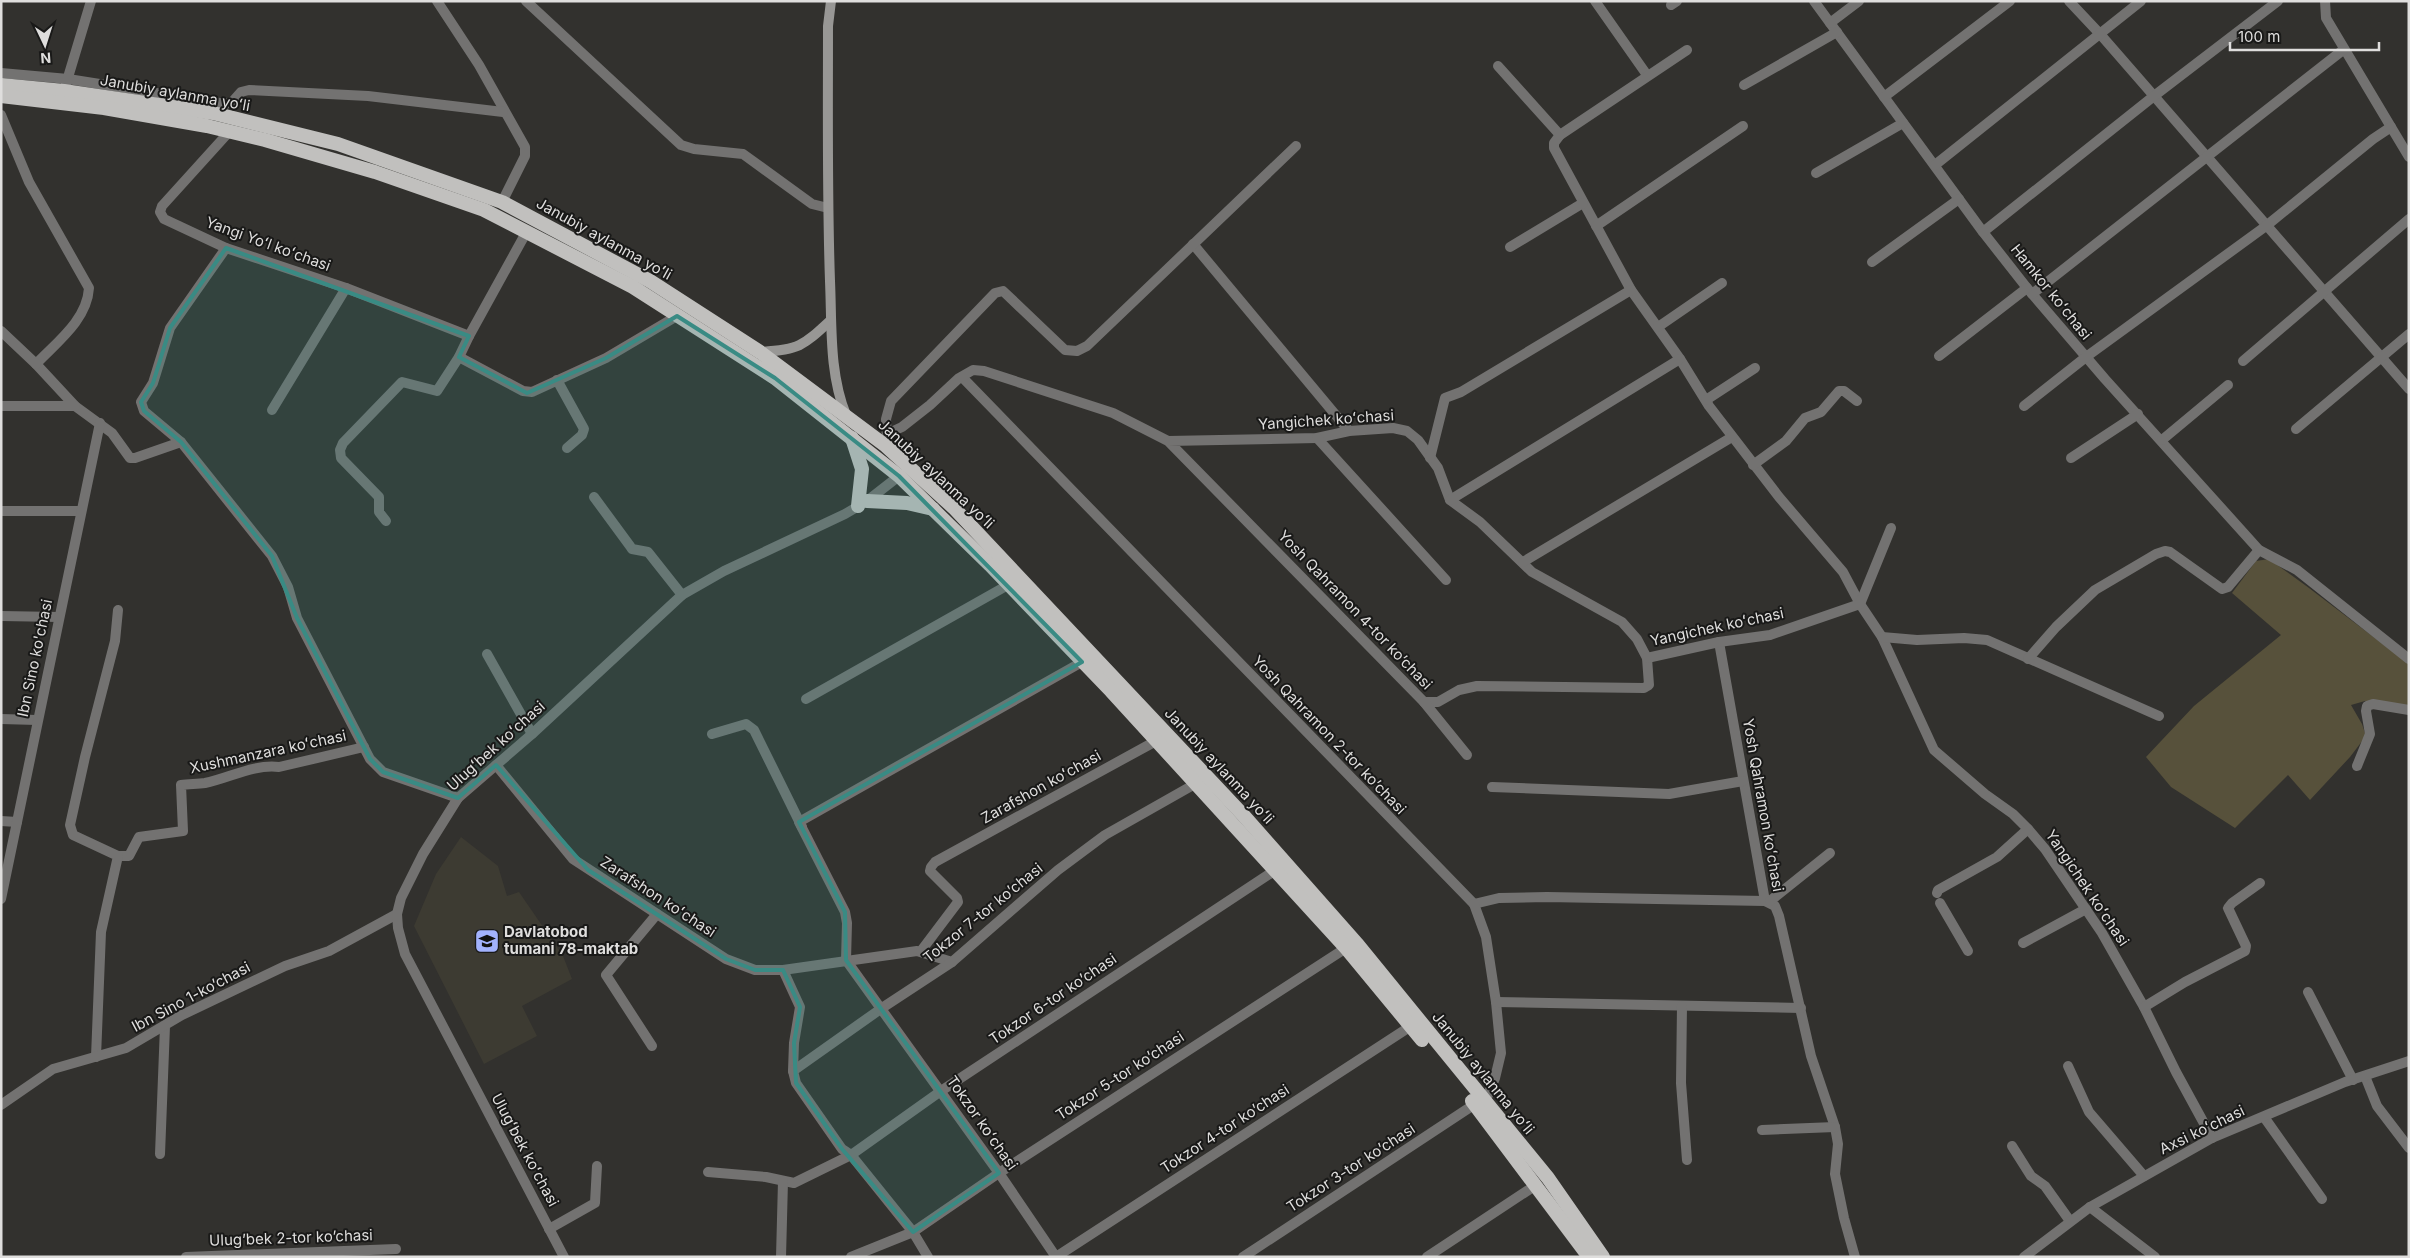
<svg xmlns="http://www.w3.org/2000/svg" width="2410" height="1258" viewBox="0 0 2410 1258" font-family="Inter,sans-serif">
<rect width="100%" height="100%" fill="#32312e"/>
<path fill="#3d3b32" d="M461,837L498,866L507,896L519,892L563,956L572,979L522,1006L537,1036L484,1064L414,926L436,874Z"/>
<path fill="#57513b" d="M2269,559L2309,588L2409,664V706L2365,701L2351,705L2362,724L2366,736L2350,757L2310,800L2288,775L2235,828L2171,787L2146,757L2194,706L2281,635L2232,593L2256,561Z"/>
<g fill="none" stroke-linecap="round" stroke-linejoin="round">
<g stroke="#737271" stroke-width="10">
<path d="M437,1L479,65L525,147V156L502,202"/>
<path d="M526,1L681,145L694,149L743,154L812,204L828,208"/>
<path d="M1595,1L1647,75"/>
<path d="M1814,1L1983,232L2027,288L2105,379L2259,550L2297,570L2409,659"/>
<path d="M2069,1L2100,34L2409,389"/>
<path d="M2325,1L2326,18L2391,127"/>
<path d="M1671,5L1677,1"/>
<path d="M1830,23L1859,1"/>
<path d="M1687,50L1560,135L1554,143V148L1631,290L1680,359L1709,406L1779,497L1843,572L1860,604L1882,637L1934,750L1985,794L2013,814L2028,829L2045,849L2102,933L2144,1007L2176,1072L2212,1138"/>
<path d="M1498,66L1560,135"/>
<path d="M1,73L68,79L226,104L233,101L241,92L249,90L368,96L503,112"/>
<path d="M66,84L91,1"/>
<path d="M1744,85L1837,32"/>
<path d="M1884,97L2010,1"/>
<path d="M1,115L29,182L89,288C87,320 57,342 36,364L75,406L112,433L130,458H135L181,442"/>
<path d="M229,132L162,206L160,212L164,219L226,248L346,288L469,336L527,231"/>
<path d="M1935,165L2141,1"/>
<path d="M1816,173L1903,123"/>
<path d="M1596,226L1743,126"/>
<path d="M1983,232L2154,96L2278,1"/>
<path d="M1193,244L1349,431"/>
<path d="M1510,247L1583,203"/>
<path d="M226,248L170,328L153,383L141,402L144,411L181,442L272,556L288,587L297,618L370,759L383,772L458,798"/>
<path d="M1872,262L1959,199"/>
<path d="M2032,294L2343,50"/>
<path d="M1658,327L1722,283"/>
<path d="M1,331L36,364"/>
<path d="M1939,356L2027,288"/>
<path d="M459,357L523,391L532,392L606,358L677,316"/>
<path d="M2243,361L2409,219"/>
<path d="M962,377L1474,904L1499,898L1547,897L1765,901"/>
<path d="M557,380L584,429L582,435L567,448"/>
<path d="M1706,400L1755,368"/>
<path d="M1,406H75"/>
<path d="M2024,406L2086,357L2266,226L2373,139L2391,127L2409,157"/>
<path d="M272,410L346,288"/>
<path d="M2296,429L2409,334"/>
<path d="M887,434L902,427L930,405L959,378L973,370L984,371L1113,413L1168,441L1317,438L1349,431L1393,428L1407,431L1418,440L1438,468L1450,500L1480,522L1532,572L1622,622L1637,639L1647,658L1649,685L1644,688L1477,686L1459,690L1438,702H1424L1168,441"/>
<path d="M1317,438L1446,580"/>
<path d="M887,440L886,419L891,401L995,293L1003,291L1065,350L1077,351L1087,346L1296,146"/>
<path d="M2162,440L2228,385"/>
<path d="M1430,458L1445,398L1461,392L1631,290"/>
<path d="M2071,458L2138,414"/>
<path d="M1753,465L1786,441L1805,418L1821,412L1839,391H1844L1857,401"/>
<path d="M594,497L630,546L632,549L648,552L682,595"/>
<path d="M1450,500L1680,359"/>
<path d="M1,511H81"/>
<path d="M386,521L379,512V497L341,458L340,450L343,443L402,382L437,391L459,357L469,336"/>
<path d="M1523,562L1732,437"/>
<path d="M1,616L59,617"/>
<path d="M1882,637L1917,640L1964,638L1987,640L2159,716"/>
<path d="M1719,642L1765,901L1775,906L1779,916L1811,1056L1835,1127L1838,1144L1835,1174L1844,1218L1855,1257"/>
<path d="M487,654L532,734"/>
<path d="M1647,658L1719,642L1770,635L1860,604L1891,528"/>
<path d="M2028,659L2056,627L2095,590L2156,554L2165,551L2170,552L2222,589L2228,587L2259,550"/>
<path d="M806,699L1008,585"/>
<path d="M1424,702L1467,755"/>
<path d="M1,719L37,720"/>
<path d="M712,734L746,724L754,730L802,827"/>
<path d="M496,765L573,859L726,959L755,970H783L917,951L952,962"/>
<path d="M2357,766L2370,734L2366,711L2367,706L2373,704L2409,710"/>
<path d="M1492,787L1669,794L1743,781"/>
<path d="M1,821L17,822"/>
<path d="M118,856H129L139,837L183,831L181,785C189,784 197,784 205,783C230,778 253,764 279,767L364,747"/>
<path d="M1937,893L1938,890L1997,857L2028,829"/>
<path d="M1,899L100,423"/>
<path d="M1770,901L1830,853"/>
<path d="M1940,903L1968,951"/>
<path d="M1474,904L1486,937L1496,1002L1501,1053L1495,1078L1485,1102"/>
<path d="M2023,943L2086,909"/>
<path d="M927,953L921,951L958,902L957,898L930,871L931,867L935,862L1156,741"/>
<path d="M783,970L800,1007L794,1043L793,1071L796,1083L842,1149L851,1155L913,1232L928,1257"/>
<path d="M2308,992L2353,1080"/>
<path d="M1496,1002L1801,1008"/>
<path d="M1682,1006L1681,1083L1687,1160"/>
<path d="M2144,1007L2185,982L2245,951L2246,946L2228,908L2232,903L2260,883"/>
<path d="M652,1046L606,975L657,914"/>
<path d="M96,1057L101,932L118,856L73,835L70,825L85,757L115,641L118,610"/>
<path d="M2068,1066L2089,1112L2144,1176"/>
<path d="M793,1071L882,1008L952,962L1058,870L1105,835L1195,784"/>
<path d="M2365,1076L2377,1106L2409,1148"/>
<path d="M2264,1117L2322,1199"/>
<path d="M1762,1130L1835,1127"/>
<path d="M2012,1146L2031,1176L2045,1186L2070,1221"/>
<path d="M160,1154L165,1026"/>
<path d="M708,1172L766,1177L794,1183L851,1155L941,1091L1274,871"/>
<path d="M2090,1207L2155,1257"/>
<path d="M549,1229L595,1203L597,1166"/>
<path d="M186,1257L396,1249"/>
<path d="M781,1257L783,1181"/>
<path d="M851,1257L913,1232L999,1173L1346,948"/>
<path d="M1056,1257L999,1173L846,960L847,923L845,912L799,822L1082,662"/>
<path d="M1056,1257L1411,1026"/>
<path d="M1243,1257L1475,1104"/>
<path d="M1427,1257L1536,1185"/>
</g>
<g stroke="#737271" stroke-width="10">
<path d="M1,1105L53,1069L126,1048L182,1015L285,966L329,951L397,914"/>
<path d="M564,1257L405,954L398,928L397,914L401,898L423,854L458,798L532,734L682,595L724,571L845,514L867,501L899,476"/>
<path d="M2024,1257L2090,1207L2212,1138L2345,1082L2409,1061"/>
</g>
<g stroke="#989795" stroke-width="10">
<path d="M831,1L828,26C828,111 827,196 830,281C832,326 829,373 846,415"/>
<path d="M760,352C799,350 803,346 831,320"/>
</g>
<g stroke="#c1c0be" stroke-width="14">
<path d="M1,85L64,91L213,113L338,144L502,202L650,281L760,352L886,446L954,508L1244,816L1358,945L1548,1178L1603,1257"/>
<path d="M1,96L104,108L207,126L265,140L375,172L484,210L633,287L775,378L899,476L990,565L1111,691L1346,948L1422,1040"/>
<path d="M852,438L862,469L858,506"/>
<path d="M867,501L907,503L933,509"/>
<path d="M1472,1101L1589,1257"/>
</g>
</g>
<path fill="#398b84" fill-opacity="0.2" stroke="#398b84" stroke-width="4" stroke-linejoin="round" d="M226,248L469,336L459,357L527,393L606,358L677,316L775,378L899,476L1082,662L799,822L845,912L846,960L999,1173L913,1232L842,1149L796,1083L794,1043L800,1007L783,970H755L726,959L588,870L496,765L458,798L383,772L370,759L297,618L272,556L181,442L144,411L141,402L153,383L170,328Z"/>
<defs>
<symbol id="school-square" viewBox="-11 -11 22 22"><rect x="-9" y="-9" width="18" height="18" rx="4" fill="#a2b2fd" stroke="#191918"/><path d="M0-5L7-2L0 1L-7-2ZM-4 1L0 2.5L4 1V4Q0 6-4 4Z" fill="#111"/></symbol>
</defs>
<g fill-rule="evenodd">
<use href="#school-square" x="473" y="927" width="28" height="28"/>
</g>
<g text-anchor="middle" stroke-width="4" stroke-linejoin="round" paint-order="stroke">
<g font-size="15" fill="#dfdedd" stroke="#191918">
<text transform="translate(175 93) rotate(10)" y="5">Janubiy aylanma yoʻli</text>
<text transform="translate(604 239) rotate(29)" y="5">Janubiy aylanma yoʻli</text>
<text transform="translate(268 244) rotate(20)" y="5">Yangi Yoʻl koʻchasi</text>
<text transform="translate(2051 292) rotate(51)" y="5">Hamkor koʻchasi</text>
<text transform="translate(1326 420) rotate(-4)" y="5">Yangichek koʻchasi</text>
<text transform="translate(936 474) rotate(43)" y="5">Janubiy aylanma yoʻli</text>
<text transform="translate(1355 610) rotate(46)" y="5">Yosh Qahramon 4-tor koʼchasi</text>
<text transform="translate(1717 627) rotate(-12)" y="5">Yangichek koʻchasi</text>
<text transform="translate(35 658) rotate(-78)" y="5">Ibn Sino ko'chasi</text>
<text transform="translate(1329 735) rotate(46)" y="5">Yosh Qahramon 2-tor koʼchasi</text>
<text transform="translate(496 746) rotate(-42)" y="5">Ulugʻbek koʻchasi</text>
<text transform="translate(268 752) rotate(-12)" y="5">Xushmanzara koʻchasi</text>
<text transform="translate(1219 766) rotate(47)" y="5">Janubiy aylanma yoʻli</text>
<text transform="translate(1041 787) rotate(-29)" y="5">Zarafshon koʻchasi</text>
<text transform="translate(1763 805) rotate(80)" y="5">Yosh Qahramon koʻchasi</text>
<text transform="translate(2087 888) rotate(56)" y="5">Yangichek koʻchasi</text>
<text transform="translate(658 897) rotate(33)" y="5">Zarafshon koʻchasi</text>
<text transform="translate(983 913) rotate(-39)" y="5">Tokzor 7-tor koʼchasi</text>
<text transform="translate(191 997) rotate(-28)" y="5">Ibn Sino 1-koʼchasi</text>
<text transform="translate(1053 999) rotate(-34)" y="5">Tokzor 6-tor koʼchasi</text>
<text transform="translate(1483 1073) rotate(51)" y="5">Janubiy aylanma yoʻli</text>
<text transform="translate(1120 1076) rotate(-33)" y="5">Tokzor 5-tor koʼchasi</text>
<text transform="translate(982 1123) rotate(55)" y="5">Tokzor koʻchasi</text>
<text transform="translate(1225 1129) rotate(-33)" y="5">Tokzor 4-tor koʼchasi</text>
<text transform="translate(2202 1130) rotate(-26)" y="5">Axsi koʻchasi</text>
<text transform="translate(525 1150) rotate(62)" y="5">Ulugʻbek koʻchasi</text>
<text transform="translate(1351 1168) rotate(-33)" y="5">Tokzor 3-tor koʼchasi</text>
<text transform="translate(291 1238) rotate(-2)" y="5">Ulugʼbek 2-tor koʼchasi</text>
</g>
<g font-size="15" font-weight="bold" fill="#dfdedd" stroke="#191918" text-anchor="start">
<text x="504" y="937">Davlatobod<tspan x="504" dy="17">tumani 78-maktab</tspan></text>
</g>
</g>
<rect width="2410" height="1258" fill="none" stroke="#dfdedd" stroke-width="5"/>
<g transform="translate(45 45) rotate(176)" stroke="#191918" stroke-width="4" paint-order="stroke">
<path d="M0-4L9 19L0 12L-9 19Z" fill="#dfdedd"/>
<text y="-8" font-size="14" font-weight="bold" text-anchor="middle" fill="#dfdedd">N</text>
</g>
<path d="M2230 42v8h149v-8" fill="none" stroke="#dfdedd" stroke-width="2.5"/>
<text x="2238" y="42" font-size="15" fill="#dfdedd" stroke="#191918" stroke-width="4" paint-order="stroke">100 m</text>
</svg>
